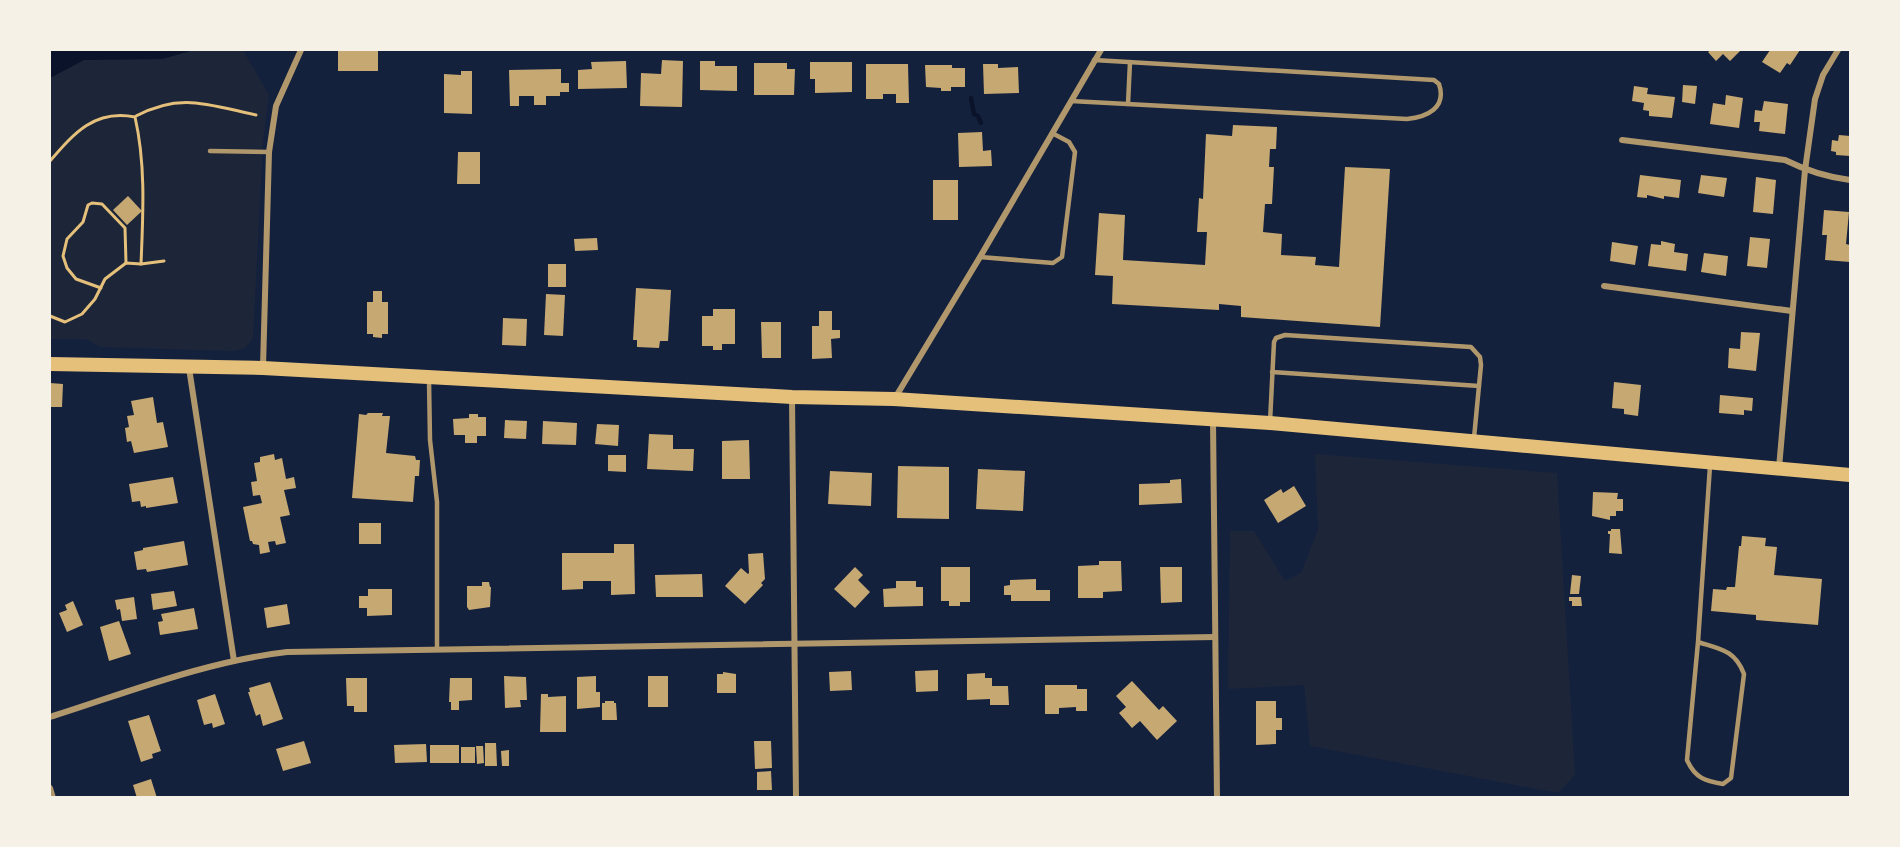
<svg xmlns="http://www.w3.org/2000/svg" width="1900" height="847" viewBox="0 0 1900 847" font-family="'Source Sans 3',sans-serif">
<rect width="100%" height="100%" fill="#14213d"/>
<g fill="#1d2539">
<path d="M193,50H243L269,95L263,142L253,337C248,347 243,350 232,351L100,347L86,339H50V78L84,60L162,59Z"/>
<path d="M1315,454L1557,473L1575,775L1558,793L1310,746L1304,685L1228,689L1230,531H1254L1285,581L1301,573L1318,529Z"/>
</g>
<path fill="#0b132b" d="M50,50H194L162,59L84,60L50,78Z"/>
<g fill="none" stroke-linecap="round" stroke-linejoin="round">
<path stroke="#0b132b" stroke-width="4.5" d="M971,98L974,114L978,116L981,123"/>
</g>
<g fill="#c6a872">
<rect x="338" y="50" width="40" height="21"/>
<path d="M1711,50H1741L1730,61L1723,54L1716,61L1708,52Z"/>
<path d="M1770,50H1800L1790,65L1787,63L1780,73L1762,62Z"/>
<path d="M662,60L683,61L682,107L640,106L641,73L661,74Z"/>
<path d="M626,61L627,88L578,89V70L592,69L591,62Z"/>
<path d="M700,61H715V66H737V91L700,90Z"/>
<path d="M810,62H852V92L815,93V79H810Z"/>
<path d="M754,63H787V69H795L794,95H754Z"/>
<path d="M866,64H908L909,103H896V94H883V99H866Z"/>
<path d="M983,64H998V68L1018,67L1019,93L984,94Z"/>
<path d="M925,65H952V68H965V87H951V91H941V88L926,87Z"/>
<path d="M561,69V83H569V92H560V96H546V105H534V96H519V106H510L509,70Z"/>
<path d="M461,71H472V114L444,113V74L461,75Z"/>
<path d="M1683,85L1697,86L1695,104L1682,102Z"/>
<path d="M1634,86L1648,88L1647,94L1675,97L1672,118L1649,116V111L1643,110L1644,103L1632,101Z"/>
<path d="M1726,95L1743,98L1739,128L1710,124L1713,103L1725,105Z"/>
<path d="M1764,101L1788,104L1785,134L1759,131L1760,122H1754L1755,110L1762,111Z"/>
<path d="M1233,125L1277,127L1276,149H1270L1269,167H1274L1272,204H1265L1263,232L1282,234L1281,255L1316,257L1315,265L1339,267L1345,167L1390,169L1380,327L1241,317V306L1219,304V310L1112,304L1113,276L1095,275L1099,213L1125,215L1123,260L1205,265L1207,232H1197L1199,198L1203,199L1206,134L1232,136Z"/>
<path d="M982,132L983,151L991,150L992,166L959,167L958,133Z"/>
<path d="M1839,135L1850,136V156L1836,155V152L1831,151L1832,140L1838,141Z"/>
<path d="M458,152H480V184H457Z"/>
<path d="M1640,175L1681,180L1679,198L1664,196V199L1647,195V198L1637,197Z"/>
<path d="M1701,175L1727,178L1724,197L1698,193Z"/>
<path d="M1756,177L1776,180L1773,214L1753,212Z"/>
<rect x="933" y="180" width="25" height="40"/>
<path d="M128,196L142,211L127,225L113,210Z"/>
<path d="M1824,210L1849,212L1846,244L1850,245V262L1825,260L1827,235H1822Z"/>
<path d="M1750,237L1770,239L1767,268L1747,266Z"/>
<path d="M597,238L598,250L575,251L574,239Z"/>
<path d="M1661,241L1675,244L1674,252L1688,254L1686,271L1648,266L1651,244L1661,245Z"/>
<path d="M1612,242L1638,246L1635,265L1610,261Z"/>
<path d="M1704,253L1728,256L1726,276L1701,272Z"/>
<rect x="548" y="264" width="18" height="23"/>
<path d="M636,288L671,290L668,341H660L659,348L637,347V340H633Z"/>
<path d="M373,291H382V302H388V334H382V338L373,337V334H367V302H373Z"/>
<path d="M546,294L565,295L563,336L544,335Z"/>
<path d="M713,309H735V344H722V350H713V346H702V316H713Z"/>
<path d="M819,311H832V330H840V338L831,339L832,358L812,359V326H819Z"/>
<path d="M503,318L527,319L526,346L502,345Z"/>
<path d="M761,322H781V358H762Z"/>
<path d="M1741,332L1760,333L1756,371L1728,368L1729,348L1740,349Z"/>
<path d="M1614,382L1641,385L1638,416L1624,414V409L1612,408Z"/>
<path d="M50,383L63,384L62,407H50Z"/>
<path d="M1720,395L1753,398L1752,411L1744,410V415L1719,413Z"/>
<path d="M153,397L157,423L163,422L168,447L134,453L131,441L127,442L125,428L129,427L127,416L134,415L131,401Z"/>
<path d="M368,413H383L382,416H390L386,453L415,456L416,460H420L419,476H415L413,502L352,498L359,414L366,415Z"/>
<path d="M469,414H478V417H486V436H477V443H465V435H454L453,419L469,418Z"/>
<path d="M505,420L527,421L526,439L504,438Z"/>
<path d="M543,421L577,423L576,445L542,444Z"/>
<path d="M597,424L619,425L618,446L595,444Z"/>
<path d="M649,434L673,435V449H694L693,471L647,469Z"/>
<path d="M749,440L750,479H722V441Z"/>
<path d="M274,454L275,460L282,458L286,479L294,477L296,488L284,490L290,515L280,517L286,543L276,545L275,541L268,542L270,552L260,554L259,545L253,544L252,541H250L243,507L262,503L260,495L253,496L251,482L257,481L254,463L260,462V457Z"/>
<path d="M608,455H626V472L608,471Z"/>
<path d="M898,466L949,467V519L897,518Z"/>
<path d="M978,469L1025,471L1023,511L976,509Z"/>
<path d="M830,471L872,473L871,506L828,504Z"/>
<path d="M173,477L178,503L146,508V506L141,507L140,501L132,502L129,484Z"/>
<path d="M1181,479L1182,503L1139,505V484L1170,483V480Z"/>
<path d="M1294,486L1306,506L1278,523L1264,500L1281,489L1283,493Z"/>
<path d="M1593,492L1618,493L1617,499H1623V511H1616V516H1610V520L1592,516Z"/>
<rect x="359" y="523" width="22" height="21"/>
<path d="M1611,529H1620L1622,554L1609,553L1610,534H1608V531H1611Z"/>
<path d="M1742,536L1766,538L1765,546L1777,547L1774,575L1822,579L1818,625L1756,620V615L1711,611L1713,589L1726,590L1727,587H1735L1739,546H1741Z"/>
<path d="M184,541L188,565L147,572L146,569L137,570L134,552L143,550V548Z"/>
<path d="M614,544H634L635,594L611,595V581H583V589L562,590V553H614Z"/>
<path d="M763,553L765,579L761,583L763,585L745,604L725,586L741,568L748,574L749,573L748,554Z"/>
<path d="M1099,561H1121L1122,591L1103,592V598H1078V566L1099,565Z"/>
<path d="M855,567L863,575L858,580L870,592L855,608L834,589Z"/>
<path d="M941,567H970V602H960V606H949V601H941Z"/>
<path d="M1160,567H1182V602L1161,603Z"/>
<path d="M702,574L703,597H656L655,575Z"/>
<path d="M1572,575L1581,576L1579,594H1570Z"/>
<path d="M1036,579V590H1050V601H1011V595H1004V586L1010,585V580Z"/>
<path d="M896,581H916V587H923V606L884,607L883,589L896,588Z"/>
<path d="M482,582H489L490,587H491L490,607L469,610L467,607V586H482Z"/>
<path d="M368,589H392V615L367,616V608H359V596H368Z"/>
<path d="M174,591L177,606L153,610L151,594Z"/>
<path d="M134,597L137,619L122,621L120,609L117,610L115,600Z"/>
<path d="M1569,597H1581L1582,606H1572V601H1569Z"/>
<path d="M73,601L83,625L67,632L59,613L67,610L65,605Z"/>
<path d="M287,604L290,624L267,628L264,608Z"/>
<path d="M194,608L198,629L160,635L158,622L163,621L161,614Z"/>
<path d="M119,621L131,654L109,661L100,627Z"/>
<path d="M938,670V691L916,692L915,671Z"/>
<path d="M851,671L852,690L830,691L829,672Z"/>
<path d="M723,672L736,674V693H717V674H723Z"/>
<path d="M985,673V678H992V686H1008L1009,705H990V699L967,700V674Z"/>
<path d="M504,676L526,677L527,700H520L521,707L505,708Z"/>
<path d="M596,676V692H600V707L577,709V677Z"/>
<rect x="648" y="676" width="20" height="31"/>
<path d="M346,678H367V712H354V706H347Z"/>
<path d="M450,678H472V700L459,701V710H451V702H449Z"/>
<path d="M1132,681L1159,710L1163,706L1177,721L1157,740L1140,721L1132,728L1119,713L1126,707L1116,696Z"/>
<path d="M270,682L283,719L263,726L260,714L256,716L248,692H250L249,688Z"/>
<path d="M1045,685H1077V689H1087V711H1076V707L1059,708V714H1045Z"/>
<path d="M215,694L225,724L213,728L212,723L204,725L197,700Z"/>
<path d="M541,694H548V697L566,696V732H540Z"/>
<path d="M605,701H614V703H616L617,720H602V703H605Z"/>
<path d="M1256,701H1276V718H1282V730H1276V744L1256,745Z"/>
<path d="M149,715L161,751L152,754L153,758L141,762L128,721Z"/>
<path d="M304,741L311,763L283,771L276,749Z"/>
<path d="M754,741H771L772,768L755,769Z"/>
<path d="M485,743H496L497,766H485Z"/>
<path d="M426,744L427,762L395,763L394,745Z"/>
<rect x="430" y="745" width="29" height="18"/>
<path d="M476,746H483L484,763L477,764Z"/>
<rect x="461" y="747" width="14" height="16"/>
<path d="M509,750V766H502L501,751Z"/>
<path d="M771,771L772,790H757V772Z"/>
<path d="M151,779L157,798H137L133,785Z"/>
</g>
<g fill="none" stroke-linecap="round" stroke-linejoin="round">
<g stroke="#e5c07b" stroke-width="3">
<path d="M136,116C181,92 209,105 256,115"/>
<path d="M50,161C74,133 95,109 135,117C146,165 143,215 141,264"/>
<path d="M101,288L76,279L67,268L63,256L67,239L83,222L88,205L92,203L102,204L125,228L126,263"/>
<path d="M50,316L65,322L82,314L95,299L105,279L126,263L141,264L164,261"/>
</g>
<g stroke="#b1986c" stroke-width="4.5">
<path d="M1071,101L1407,119C1427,117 1447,108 1439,84L1434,80L1094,60"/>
<path d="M1128,104L1130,62"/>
<path d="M210,151L269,152"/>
<path d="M980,257L1053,263L1062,257L1075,152L1069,142L1052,133"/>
<path d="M1272,372L1479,386"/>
<path d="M429,380L430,440L437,502V648"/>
<path d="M1270,422L1274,342L1276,338L1285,335L1471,347L1480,357L1481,365L1474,438"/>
<path d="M1698,642C1720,649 1735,650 1744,674L1731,778L1723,784C1705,781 1695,778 1687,760L1698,642L1710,466"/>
</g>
<g stroke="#b1986c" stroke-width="6">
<path d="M1622,140L1785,160C1807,171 1827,177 1850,180"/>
<path d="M1604,286L1792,311"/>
<path d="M263,367L269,152L276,106L301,50"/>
<path d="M189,368L234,661"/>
<path d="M792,397L796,798"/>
<path d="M895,398L980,257L1101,50"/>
<path d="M1213,420L1217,798"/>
<path d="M1779,468L1805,170L1815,99L1823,75L1838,50"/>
<path d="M50,717C126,693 207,661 287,652L1215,637"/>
<path d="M50,788L53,798"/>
</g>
<path stroke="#e5c07b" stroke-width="14" d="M50,364L263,368L792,397L894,399L1270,423L1850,475"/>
</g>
<rect width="1900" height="847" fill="none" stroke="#f6f1e7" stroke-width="102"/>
</svg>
